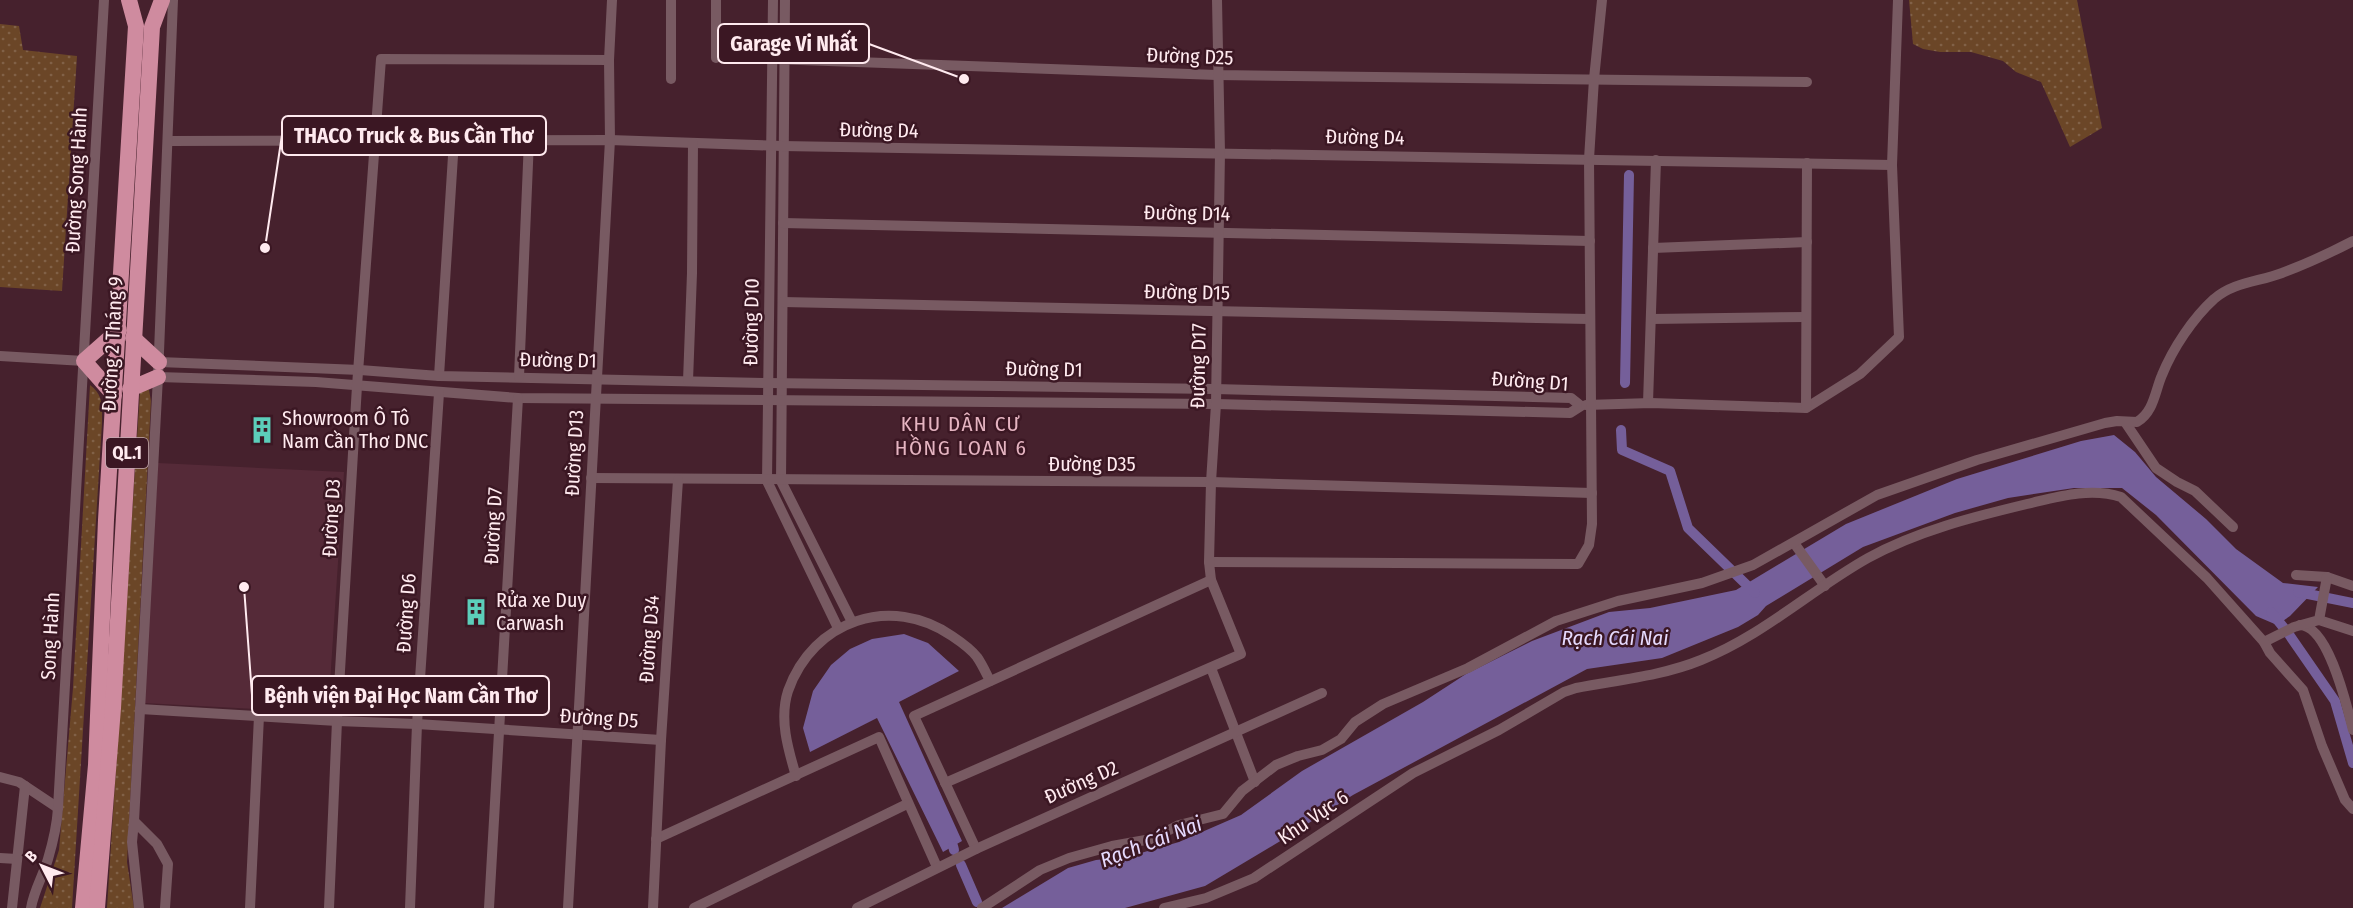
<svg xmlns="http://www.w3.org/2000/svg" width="2353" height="908" viewBox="0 0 2353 908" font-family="'Fira Sans Condensed',sans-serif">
<defs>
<pattern id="grass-dots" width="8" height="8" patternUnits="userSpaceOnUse" patternTransform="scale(1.5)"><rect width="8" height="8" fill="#6b4627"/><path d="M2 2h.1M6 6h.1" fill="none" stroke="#816147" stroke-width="1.8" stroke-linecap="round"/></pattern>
</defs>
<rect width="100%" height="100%" fill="#46212d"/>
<path fill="#552a38" d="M158,463L344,472L328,713L144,703Z"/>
<g fill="url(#grass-dots)">
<path d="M1909,0H2077L2102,128L2070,147L2041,82L2016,72L2003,61L1971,52H1940L1923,49L1913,44Z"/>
<path d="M0,24L19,26L23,50L77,56L62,291L0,287Z"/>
<path d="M90,385C104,395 102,408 102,423L72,908H40L59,850L73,688Z"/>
<path d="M146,389L149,390L151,401L127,862L134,908H107L140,391Z"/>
</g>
<g fill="#755f9a">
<path d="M2114,435L2135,452L2156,477L2206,519L2236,549L2283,583L2318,587L2290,616L2277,625L2256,616L2156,515L2122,488H2074L2008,498L1955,513L1863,547L1766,606L1758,615L1738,627L1662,658L1587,669L1353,795L1282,840L1205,886L1125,908H1002L1068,868L1096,860L1127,857L1179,842L1241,815L1302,771L1423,702L1466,674L1532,641L1609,612L1650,608L1736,590L1846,524L1957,479L2081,441Z"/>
<path d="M904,634L928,643L959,671L899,702L962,841L943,852L877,718L810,752L803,728L813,691L831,665L850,649L872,639Z"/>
</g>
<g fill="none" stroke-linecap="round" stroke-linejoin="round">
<g stroke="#755f9a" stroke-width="10">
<path d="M1625,383L1629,175"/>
<path d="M1621,430L1622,450L1670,471L1688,528L1755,593"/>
<path d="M2298,592L2353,603"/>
<path d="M2271,612L2288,633L2335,701L2353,763"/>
<path d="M953,846L954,850"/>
<path d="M961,865L977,902"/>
</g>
<g stroke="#785a62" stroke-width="10">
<path d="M716,0V58"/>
<path d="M773,0L767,481L838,628"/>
<path d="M785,0L781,481L852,622"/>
<path d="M772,59L1217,75L1807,82"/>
<path d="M671,79V0"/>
<path d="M169,141L610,140L782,146L1892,165"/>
<path d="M783,223L1590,241"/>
<path d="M1653,248L1807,242"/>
<path d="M783,302L1589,319"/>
<path d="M1651,319L1806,317"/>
<path d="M0,356L84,361"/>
<path d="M439,376L454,140"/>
<path d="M158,377L316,382L518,398L1216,404L1570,413L1581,406L1571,398L1215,389L768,383L439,376L360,370L159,362"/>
<path d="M519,377L529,140"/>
<path d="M688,381L692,273L693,143"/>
<path d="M1648,403L1656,160"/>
<path d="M1586,405L1651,403L1806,408L1860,374L1899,337L1892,165L1898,0"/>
<path d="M1806,408L1807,163"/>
<path d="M2125,422L2156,468L2177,482L2195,491L2233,527"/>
<path d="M591,478L1211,482L1592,493"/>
<path d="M1794,543L1825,586"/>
<path d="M1209,562L1578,564L1589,545L1592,524L1589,159L1594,79L1602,0"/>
<path d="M2296,575L2327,577L2353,586"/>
<path d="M2319,620L2353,631"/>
<path d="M2300,625C2329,626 2347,707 2353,730"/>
<path d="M2264,642L2294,627L2319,620L2327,577"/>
<path d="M1211,668L1255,782"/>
<path d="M140,709L337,721L417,724L661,740"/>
<path d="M796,776C788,749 779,719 788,691C813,620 891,594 952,636C961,642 970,648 977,657C982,664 986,673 990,681"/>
<path d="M0,777L19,782L58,808"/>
<path d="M945,783L1241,654L1211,580L1209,562L1211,482L1216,404L1220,152L1217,0"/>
<path d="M134,821L132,842L139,908"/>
<path d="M656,839L879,737L937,867"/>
<path d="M976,849L914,716L1211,580"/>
<path d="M0,858L17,859"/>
<path d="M12,908L25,786"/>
<path d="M31,908C34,890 43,876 48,859C53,842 57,825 58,808L104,0"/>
<path d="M165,908L168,864L157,844L134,821L158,377L173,0"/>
<path d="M250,908L259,716"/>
<path d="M329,908L337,721L357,386L381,59L609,60"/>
<path d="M410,908L417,724L439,393"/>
<path d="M489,908L518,398"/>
<path d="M568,908L610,140L609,60L612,0"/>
<path d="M653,908L661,740L678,480"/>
<path d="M694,908L907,804"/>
<path d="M857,908L976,849L1322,693"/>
<path d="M982,908L1040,870L1069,858L1112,846L1151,839L1179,825L1223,814L1242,791L1276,765L1298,756L1322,750L1341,739L1355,722L1383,704L1468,668L1556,621L1618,601L1702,583L1753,565L1877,495L1977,460L2105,423L2117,421L2137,422C2154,412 2155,391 2162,375C2173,348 2193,318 2214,299C2234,282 2258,282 2282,273C2306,264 2330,253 2353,241"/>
<path d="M1164,908L1206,898L1254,878L1413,773L1499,730L1564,692L1576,688C1617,680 1662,676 1701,660C1762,636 1811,590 1868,558C1917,531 1973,517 2027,504C2057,497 2090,487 2121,497L2207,578L2264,642L2270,653L2303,690L2322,746L2345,800L2353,809"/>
</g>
<g stroke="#cf8b9f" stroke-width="16">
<path d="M133,338L159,362"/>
<path d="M130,389L158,377"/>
<path d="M114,395L84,361L119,330"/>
<path d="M83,908L96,765L106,520L136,26L129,0"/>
<path d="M97,908L113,708L152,27L162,0"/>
</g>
</g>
<defs>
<symbol id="building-bare" viewBox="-9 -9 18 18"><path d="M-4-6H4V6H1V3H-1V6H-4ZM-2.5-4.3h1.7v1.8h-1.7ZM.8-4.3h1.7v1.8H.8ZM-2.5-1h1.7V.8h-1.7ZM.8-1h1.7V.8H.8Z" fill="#5cceba" stroke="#3b1723" stroke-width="2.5" paint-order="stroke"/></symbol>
</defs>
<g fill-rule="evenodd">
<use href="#building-bare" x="243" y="411" width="38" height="38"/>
<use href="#building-bare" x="457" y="593" width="38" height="38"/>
</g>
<g text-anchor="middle" stroke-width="5" stroke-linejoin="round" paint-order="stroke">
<rect fill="#3b1723" stroke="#c4abb2" stroke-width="1.5" x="106" y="438" width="42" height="30" rx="4.5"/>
<g font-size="18" font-weight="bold" fill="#ffeaef">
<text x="127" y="459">QL.1</text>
</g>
<g font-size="20" fill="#ffeaef" stroke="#3b1723">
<text transform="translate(1190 56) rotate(2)" y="7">Đường D25</text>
<text transform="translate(879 130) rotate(1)" y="7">Đường D4</text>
<text transform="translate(1365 137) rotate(1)" y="7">Đường D4</text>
<text transform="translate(76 180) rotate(-87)" y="7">Đường Song Hành</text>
<text transform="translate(1187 213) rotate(1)" y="7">Đường D14</text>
<text transform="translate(1187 292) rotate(1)" y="7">Đường D15</text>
<text transform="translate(751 322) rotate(-89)" y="7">Đường D10</text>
<text transform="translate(112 344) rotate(-87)" y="7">Đường 2 Tháng 9</text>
<text transform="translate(558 360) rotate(1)" y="7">Đường D1</text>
<text transform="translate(1198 366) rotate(-89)" y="7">Đường D17</text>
<text transform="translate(1044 369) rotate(1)" y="7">Đường D1</text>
<text transform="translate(1530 381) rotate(4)" y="7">Đường D1</text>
<text transform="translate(574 453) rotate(-87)" y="7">Đường D13</text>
<text x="1092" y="471">Đường D35</text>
<text transform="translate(331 518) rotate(-87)" y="7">Đường D3</text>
<text transform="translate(493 526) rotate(-87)" y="7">Đường D7</text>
<text transform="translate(406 613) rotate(-86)" y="7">Đường D6</text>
<text transform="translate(50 636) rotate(-87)" y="7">Song Hành</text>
<text transform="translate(649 639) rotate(-86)" y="7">Đường D34</text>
<text transform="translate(599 718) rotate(4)" y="7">Đường D5</text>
<text transform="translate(1081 782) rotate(-24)" y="7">Đường D2</text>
<text transform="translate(1313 817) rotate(-34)" y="7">Khu Vực 6</text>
</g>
<g font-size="20" fill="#ffeaef" stroke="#3b1723" text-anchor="start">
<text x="282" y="425">Showroom Ô Tô<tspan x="282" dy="23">Nam Cần Thơ DNC</tspan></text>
<text x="496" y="607">Rửa xe Duy<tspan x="496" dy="23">Carwash</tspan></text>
</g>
<g font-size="21" letter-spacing="1.5" fill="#e5b4c1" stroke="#3b1723">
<text x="961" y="431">KHU DÂN CƯ<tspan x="961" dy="24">HỒNG LOAN 6</tspan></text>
</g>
<g font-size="21" font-style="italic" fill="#e6dafe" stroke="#3b1723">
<text x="1615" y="645">Rạch Cái Nai</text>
<text transform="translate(1151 842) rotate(-21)" y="7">Rạch Cái Nai</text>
</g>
</g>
<path fill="none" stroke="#ffeaef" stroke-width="2" d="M964 79L869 44M265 248L282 135M244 587L252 695"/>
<g fill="#ffeaef" stroke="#3b1723" stroke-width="2">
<circle cx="964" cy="79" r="6"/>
<circle cx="265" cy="248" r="6"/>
<circle cx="244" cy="587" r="6"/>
</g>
<g fill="#3b1723" stroke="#ffeaef" stroke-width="2">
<rect x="718" y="24" width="151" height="39" rx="6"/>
<rect x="282" y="116" width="264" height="39" rx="6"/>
<rect x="252" y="676" width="297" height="39" rx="6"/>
</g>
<g font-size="21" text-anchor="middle" font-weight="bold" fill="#ffeaef">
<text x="794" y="51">Garage Vi Nhất</text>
<text x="414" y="143">THACO Truck &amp; Bus Cần Thơ</text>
<text x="401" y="703">Bệnh viện Đại Học Nam Cần Thơ</text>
</g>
<g transform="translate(42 866) rotate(312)" stroke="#3b1723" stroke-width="4.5" paint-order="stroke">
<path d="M0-4.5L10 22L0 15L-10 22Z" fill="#ffeaef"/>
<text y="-9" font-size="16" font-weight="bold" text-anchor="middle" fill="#ffeaef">B</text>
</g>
</svg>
